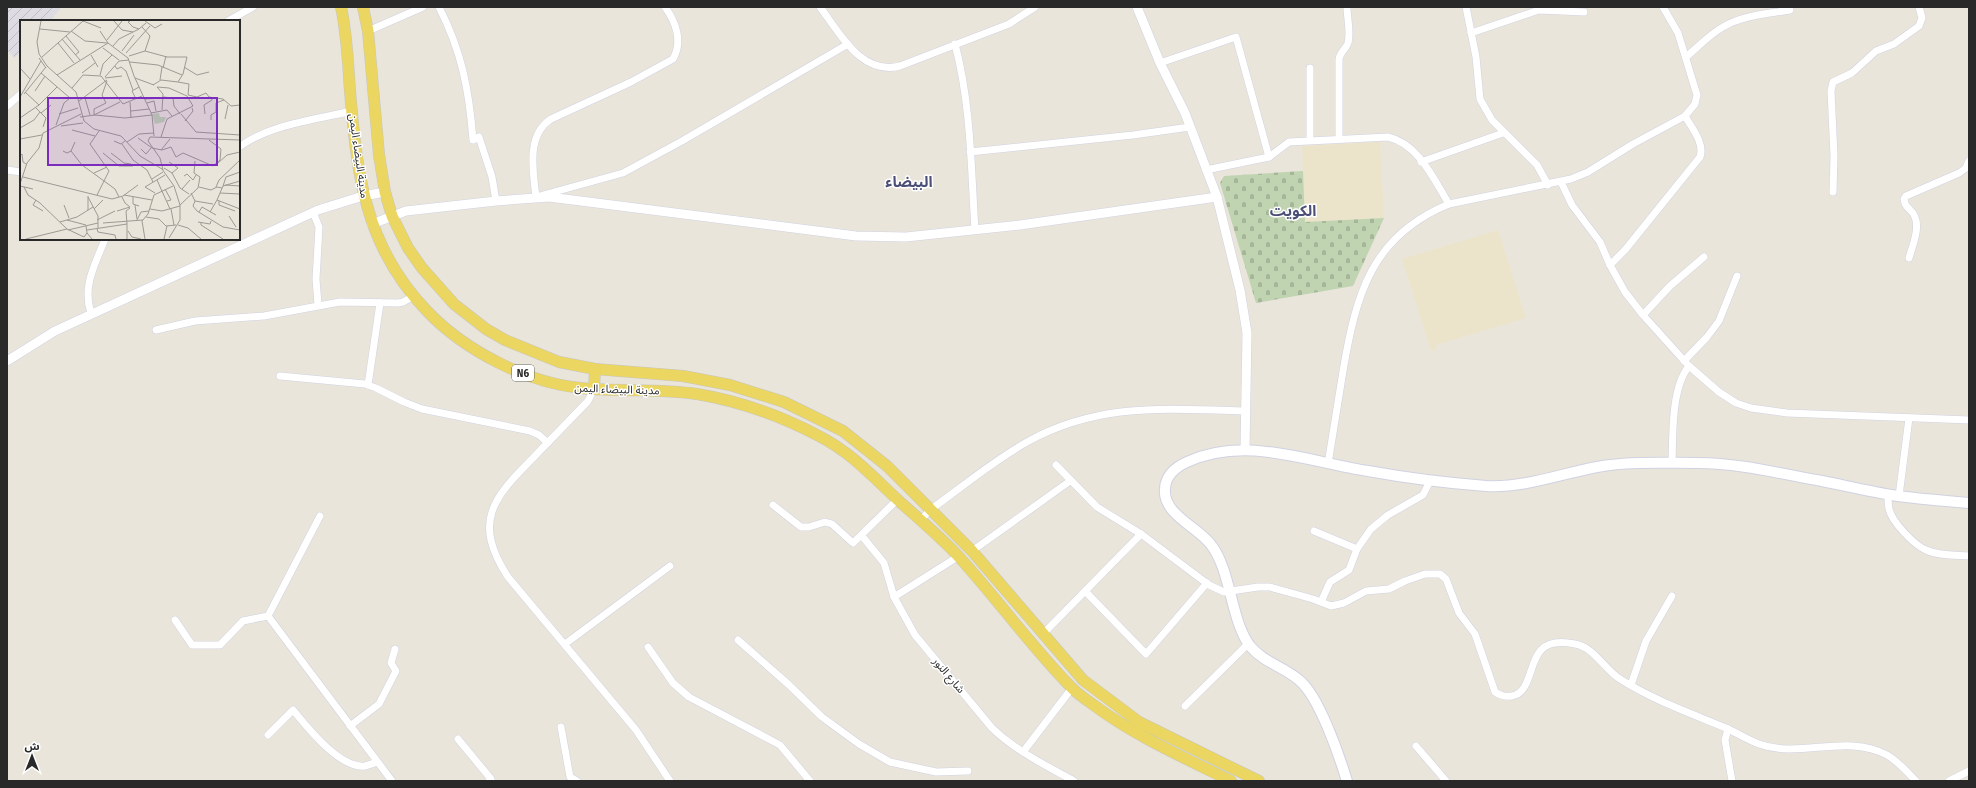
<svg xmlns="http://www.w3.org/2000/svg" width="1976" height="788" viewBox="0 0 1976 788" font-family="'Fira Sans','Noto Sans Arabic',sans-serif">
<defs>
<pattern id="industrial-furrows" width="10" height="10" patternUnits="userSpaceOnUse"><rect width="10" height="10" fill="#dedbe3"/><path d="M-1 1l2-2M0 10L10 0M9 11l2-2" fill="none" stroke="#bebcc3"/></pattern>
<pattern id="cemetery-stones" width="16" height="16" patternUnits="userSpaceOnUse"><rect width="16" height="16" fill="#c0d4b2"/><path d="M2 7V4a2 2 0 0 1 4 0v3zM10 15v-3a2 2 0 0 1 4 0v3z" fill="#a5b699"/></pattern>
</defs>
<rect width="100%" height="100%" fill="#eae5db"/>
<path fill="url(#industrial-furrows)" d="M7,7H62L49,21H21V52L15,58L7,50Z"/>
<g fill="#ece4ca">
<path d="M1380,142L1384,218L1305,222L1302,146Z"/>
<path d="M1498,230L1526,318L1436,345L1437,349L1431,351L1402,259Z"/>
</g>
<path fill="url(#cemetery-stones)" d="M1303,171L1305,222L1384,218L1353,286L1256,303L1220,183L1224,176Z"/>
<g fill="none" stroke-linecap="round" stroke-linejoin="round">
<defs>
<g id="minor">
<path d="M439,7C462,52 469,90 473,140L479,137L492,177L496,201"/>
<path d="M665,7C676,22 683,42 673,59L631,82L551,119C526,135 533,171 536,197L623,173L682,141L848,44"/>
<path d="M820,7C840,33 861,76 900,66L1009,24L1035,7"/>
<path d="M1466,7L1476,57L1480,99L1492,120L1537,165L1548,185"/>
<path d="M228,21L253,7"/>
<path d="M368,31L423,7"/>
<path d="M1471,33L1539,10L1584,12"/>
<path d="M955,44C971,104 971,168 975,230"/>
<path d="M1686,57C1698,47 1710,34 1723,27C1743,15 1767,14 1790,10"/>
<path d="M1160,63L1236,37L1269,157"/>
<path d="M1310,68V140"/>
<path d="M7,106L21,94"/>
<path d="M1339,139V59C1340,52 1346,49 1348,43C1351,32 1347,18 1347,7"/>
<path d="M239,147C271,124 314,120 352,111"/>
<path d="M970,152L1133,135L1190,127"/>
<path d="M1421,162L1503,133"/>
<path d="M7,170L21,172"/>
<path d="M1206,170L1269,157L1289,142L1388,137C1419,144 1434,180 1449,204"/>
<path d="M1561,182L1572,205L1600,242L1610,265L1625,292L1643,315L1689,366L1719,392L1736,403L1751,408L1787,413L1969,420"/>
<path d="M1833,192L1834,156L1831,91L1833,82L1852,73L1876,51L1894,44L1919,26L1922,18L1919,7"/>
<path d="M313,212L319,227L316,279L318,305"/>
<path d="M1909,258C1912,247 1920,229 1915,217C1912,208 1905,210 1904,199L1906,196L1959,173L1966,168L1969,161"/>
<path d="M1610,265L1625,250L1700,157C1705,143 1691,127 1685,116"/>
<path d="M91,313C82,286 95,265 105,239"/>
<path d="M1643,315L1670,286L1704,257"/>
<path d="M156,330L195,321L264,316L340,302L398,303L403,302L414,296"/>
<path d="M1684,361L1707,337L1719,321L1737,276"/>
<path d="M280,376L365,384L376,388L404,402L422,409L530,431L539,435L548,443"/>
<path d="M368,385L380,303"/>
<path d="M594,389L588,401C570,420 551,439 533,458C493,498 472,522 508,577L636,730L670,781"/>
<path d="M1672,463C1673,435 1671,388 1689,366"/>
<path d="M1328,464C1333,433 1338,402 1343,371C1356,295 1371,236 1449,204L1571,179L1588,172L1633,144L1685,116L1695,104L1697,95L1678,33L1663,7"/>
<path d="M1056,465L1097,507L1141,534L1209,585L1224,592L1258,587H1270L1313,599L1331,606L1344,603L1366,591L1389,589L1405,581L1425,574H1440L1446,579L1459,613L1475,634L1495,692C1501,696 1505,697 1512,696C1531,693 1529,662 1541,650C1549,641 1565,642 1575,644C1594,647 1604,669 1620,679C1653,700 1690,713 1726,728C1737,733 1748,740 1759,744C1800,759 1846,733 1887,755C1898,761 1907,772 1916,781"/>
<path d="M1888,494C1888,499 1888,504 1889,509C1892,522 1914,545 1926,550C1939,556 1955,555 1969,556"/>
<path d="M1899,496L1909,418"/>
<path d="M773,505L801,527H809L825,522L832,524L853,543L898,499"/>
<path d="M921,520L930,510C962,487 993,461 1027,442C1099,402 1167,409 1246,411"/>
<path d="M1314,531L1357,549"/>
<path d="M862,536L884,563L894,597L915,635L992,728C1016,751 1045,765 1074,781"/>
<path d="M972,551L1070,481"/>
<path d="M1085,591L1146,654L1207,583"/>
<path d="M894,597L959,556"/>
<path d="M1321,602L1330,582L1349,570L1357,549L1371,529L1388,515L1423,495L1430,481"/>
<path d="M268,616L392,781"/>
<path d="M175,620L192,645H220L243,621L268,616L320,516"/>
<path d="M1044,633L1141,534"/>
<path d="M738,640L788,684L822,717L859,744L890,762L936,772L968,771"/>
<path d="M565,644L670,566"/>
<path d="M648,647L673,683L689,697L780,745L810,781"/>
<path d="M1631,685L1646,641L1672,596"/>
<path d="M1185,706L1249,643"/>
<path d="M350,726L379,704L396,671L391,663L395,649"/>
<path d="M561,727L570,777L577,781"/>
<path d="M1728,729L1725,740L1732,781"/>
<path d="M268,735L293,710C308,728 340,769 365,766C369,765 374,763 377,762"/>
<path d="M458,739L491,779L489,781"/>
<path d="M1416,746L1446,781"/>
<path d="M1023,752L1072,688"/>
<path d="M1949,781L1969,771"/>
</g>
<g id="tertiary">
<path d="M1137,7L1160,63L1185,113L1217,197L1240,290L1247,333L1245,449"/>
<path d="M372,224L406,211L496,201L549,197L856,236L906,237L1020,225L1217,197"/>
<path d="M7,361L55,331L318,210L363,196L385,192"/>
</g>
<path id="secondary" d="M1347,781C1339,755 1319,696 1299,680C1284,667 1263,662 1250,646C1231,621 1231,572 1212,546C1199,527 1162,515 1165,488C1166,475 1176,467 1187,462C1246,435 1308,462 1368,471C1407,478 1446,483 1486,486C1524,488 1560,474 1597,467C1630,461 1665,463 1698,463C1740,463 1781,474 1822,481C1847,486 1872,492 1898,496C1921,499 1945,501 1969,503"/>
<g id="primary">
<path d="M341,7C347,34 348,63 350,91C357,175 365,247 427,311C464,350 527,383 581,388C620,392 658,388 697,394C739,401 781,416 819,436C852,453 872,476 899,501C920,520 942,538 960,558C998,600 1031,646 1070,686C1077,694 1087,700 1095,706C1137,737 1185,758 1231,781"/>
<path d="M363,7L368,31L379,155L385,192L392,216L408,248L422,268L454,304L486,329L505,340L559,362L595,369L683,376L730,385L784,402L843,431L887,466L972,551L1083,680L1139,722L1259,781"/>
<path d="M594,389L595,369"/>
</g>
</defs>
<use href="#minor" stroke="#d0d2e1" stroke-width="8"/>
<use href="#tertiary" stroke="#d0d2e1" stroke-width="10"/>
<use href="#secondary" stroke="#d0d2e1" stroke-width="12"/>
<use href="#primary" stroke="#c7c7c7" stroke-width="12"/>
<use href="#minor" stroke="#fff" stroke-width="7"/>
<use href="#tertiary" stroke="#fff" stroke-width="9"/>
<use href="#secondary" stroke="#fff" stroke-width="10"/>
<use href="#primary" stroke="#ead660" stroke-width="11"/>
</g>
<g text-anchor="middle" stroke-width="3" stroke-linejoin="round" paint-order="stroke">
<rect fill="#fff" stroke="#696969" stroke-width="1" x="512" y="365" width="22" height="16" rx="3"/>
<g font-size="10" font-weight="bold" fill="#292929">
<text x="523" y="377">N6</text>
</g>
<g font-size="11" fill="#292929" stroke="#fff">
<text transform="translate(359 156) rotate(82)" y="4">مدينة البيضاء اليمن</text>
<text transform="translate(617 389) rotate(2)" y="4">مدينة البيضاء اليمن</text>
<text transform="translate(949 675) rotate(50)" y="4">شارع النور</text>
</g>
<g font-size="15" font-weight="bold" fill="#4b4f77" stroke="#fff">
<text x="909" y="187">البيضاء</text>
<text x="1293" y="216">الكويت</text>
</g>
</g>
<g transform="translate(20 20)">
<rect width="220" height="220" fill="#eae5db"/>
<path d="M139,93L140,97H146L144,102L135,104L132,94Z" fill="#c0d4b2"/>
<path fill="none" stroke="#9d9a94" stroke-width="1" d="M21,1L17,22L19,34L27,46L56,72L64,101L74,109L101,116L120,136L142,149L154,166L160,185V200L149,218M94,1L102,10L113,12M110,1L108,2L113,7L119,9M125,1L135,8L142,4M122,7L130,16L125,31M20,9L50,12M51,11L65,21L87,23M80,11L88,23L108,38L114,56L132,95L134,116M46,16L59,32L55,35M42,19L60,40M87,20L102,1M38,23L54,43M93,26L99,19L119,9L126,3M83,28L99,40M102,31L114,15M106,33L130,6M71,35L78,47M109,36L125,31L147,37H167L163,54L158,62L141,60L133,65M22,37L63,1L81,8M19,38L26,48M110,42L138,45L162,55M95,46L97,49L101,47L106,51L113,70M164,47L177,55L189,52M0,48L10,59M143,48L146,36M21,53L50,78L44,83L36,105M62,53L75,43M37,55L88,23M80,55L83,44L92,35M85,57L99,41L109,40M85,58L102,56M115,58L134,65M140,60L142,47M87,61L82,75L86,83L74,89V95L100,82M158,62L169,64L168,75M137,67L149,68L167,76L173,86L147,99L141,117M137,67L143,74L142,90M52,68L63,55L81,56L103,84L122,76M15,71L25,56M4,74L26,47M168,75L177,77L186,73L189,77L203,79L211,86L220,85M0,77L21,41M143,77L153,78L154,86L160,94M65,78L70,95M116,79L112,71L119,67M125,79L143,78M59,81L87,60M110,82L111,98M127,83L134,81L136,91M18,86L37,67M16,88L26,98L23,107M111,91L129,89M21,93L31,85M131,93L147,90L152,96M39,94L58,88M161,94L176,112L220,115M185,94L184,85L192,80V77M60,97L75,95L105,98L132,95M0,98L19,85L5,72M205,99L208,85M191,100V95L196,92V83L204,80M165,101L173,91L172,88M41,106L63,103M0,108L14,100L20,92M52,110L75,116M118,118L132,128L142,130L151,127L156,137L163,133L193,146L200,140L201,129L189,120M0,119L22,115M94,121L101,124L105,121M107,122L119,114L134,113M102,124L113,140L127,150L133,162M121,129L126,134L131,128M141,130L150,119M43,131L47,133L51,131L55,122M51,131L62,145L95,169L99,177M83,133L99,146H113M91,133L104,143L111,144M0,136L2,134L3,142L6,144M149,142L158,148L152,153M198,143L207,135L220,132M144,148L152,153L160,168L169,174M143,150L140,138L128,121L130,117L220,120M74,153L87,147M164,156L167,154L173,160L176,155M3,157L92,179L103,176L118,165M132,159L143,152M137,160L150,189M0,164L7,143L19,128L23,113L61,94M205,165L220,166M0,166L13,169M203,166L206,157L220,152M4,167L8,175L20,183L47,209L64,217L67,213M179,167L191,170L197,167L202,168M196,167L199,160L220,140M145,169L151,180L147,181M162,169L170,160M135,173L125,167L145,155M171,173L175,181L173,186L177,191L203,207L220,210M200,173L220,174M77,175L89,151L70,124L79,111M104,175L132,180M68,176V190M68,177L78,196V208M113,177V184L119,186M16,180L13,185L23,191M197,180L203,166L220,161M175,181L193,184M199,181V185L215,191M44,185L49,198M115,185L117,199M160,185L178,168L180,157L174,153L175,141M74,189L83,180M130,189L142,191L160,186M151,189L154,205M97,191L110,187L105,183L102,177M179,192L182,187L196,195M190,192L197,180L220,189M209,196L216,207M126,197L139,199L146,206L156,205M47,200L66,205M77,200L95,191M117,200L121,192L129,191M40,202L57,197L73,187M178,202L190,204L191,201M83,203L123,200M181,203V205L203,219M158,205L168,208L181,219M66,206L67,213L72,219M77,209L78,212L95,215L96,219M48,210L78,203M67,210L107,204L106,191L110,188M108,211L112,217L121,219M6,219L47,209M107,219V204M125,219L122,201L128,194L134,175L153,166M144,219L147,206"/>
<path fill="#7b2cbf" fill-opacity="0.15" stroke="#7b2cbf" stroke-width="2" d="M28,78H197V145H28Z"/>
<rect width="220" height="220" fill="none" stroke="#292929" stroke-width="2"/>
</g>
<rect width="1976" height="788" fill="none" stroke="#292929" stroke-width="16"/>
<g transform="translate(32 756)" stroke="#ffffff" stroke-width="3" paint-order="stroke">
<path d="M0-3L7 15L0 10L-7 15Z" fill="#292929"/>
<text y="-6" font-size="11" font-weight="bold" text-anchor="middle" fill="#292929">ش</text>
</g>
</svg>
